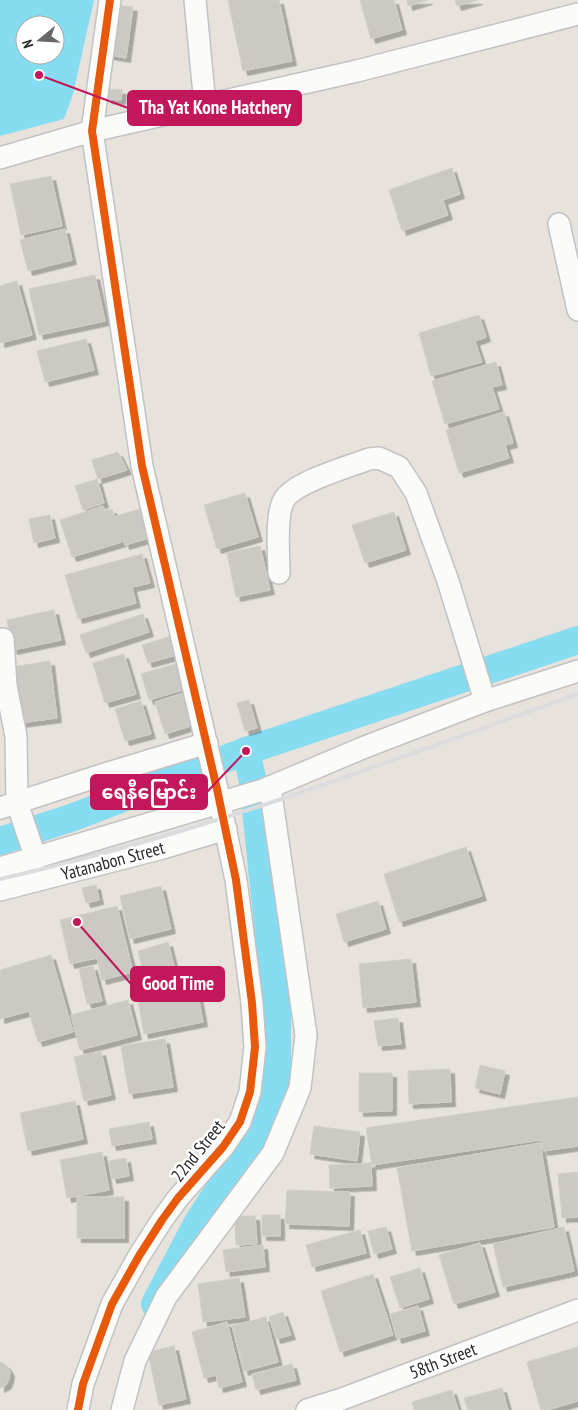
<svg xmlns="http://www.w3.org/2000/svg" width="578" height="1410" viewBox="0 0 578 1410" font-family="'PT Sans Narrow','Noto Sans Myanmar',sans-serif">
<defs>
<filter id="shadow"><feDropShadow dx="4.5" dy="4.5" stdDeviation="0" flood-color="#0004"/></filter>
</defs>
<rect width="100%" height="100%" fill="#e7e2dc"/>
<path fill="#86ddf2" fill-rule="evenodd" d="M0,0H94L73,94L64,119L0,136ZM25,25H55V55H25Z"/>
<g fill="none" stroke-linecap="round" stroke-linejoin="round">
<g stroke="#86ddf2" stroke-width="28">
<path d="M0,841L71,818L246,751L578,640"/>
<path d="M155,1304L198,1222L255,1134L277,1079V1010L253,782L246,751"/>
</g>
</g>
<g fill="#ccc8c4" stroke="#d2cec8" filter="url(#shadow)">
<path d="M228,0H279L292,61L243,71Z"/>
<path d="M360,0H394L402,30L371,39Z"/>
<path d="M407,0H428L408,6Z"/>
<path d="M455,0H478L457,6Z"/>
<path d="M116,5L133,7L126,58L109,55Z"/>
<path d="M108,89L122,90L121,100L107,99Z"/>
<path d="M452,168L460,194L443,200L448,215L402,231L389,190Z"/>
<path d="M51,176L62,226L21,235L10,184Z"/>
<path d="M65,229L72,260L28,271L20,240Z"/>
<path d="M95,275L105,321L39,335L29,289Z"/>
<path d="M17,281L32,335L0,343V286Z"/>
<path d="M479,315L486,337L475,341L482,362L431,376L419,333Z"/>
<path d="M86,339L94,370L45,382L37,351Z"/>
<path d="M496,362L502,385L492,387L499,409L445,424L432,381Z"/>
<path d="M504,412L513,443L505,445L509,458L459,473L446,430Z"/>
<path d="M118,452L127,470L98,479L92,460Z"/>
<path d="M97,479L104,503L83,510L75,486Z"/>
<path d="M245,493L258,537L217,549L204,505Z"/>
<path d="M103,506L105,511L112,509L122,542L72,557L60,520Z"/>
<path d="M140,509L149,538L125,545L116,516Z"/>
<path d="M394,512L406,550L365,563L352,525Z"/>
<path d="M50,515L55,538L34,543L29,519Z"/>
<path d="M260,546L270,590L236,597L227,553Z"/>
<path d="M142,554L150,583L132,587L136,603L78,619L65,575Z"/>
<path d="M54,610L61,640L13,650L7,620Z"/>
<path d="M143,614L149,632L86,653L80,635Z"/>
<path d="M174,635L180,654L148,663L142,645Z"/>
<path d="M124,654L136,694L105,703L93,663Z"/>
<path d="M50,661L57,718L20,723L12,667Z"/>
<path d="M185,661L193,687L149,700L141,674Z"/>
<path d="M187,692L197,724L165,734L155,702Z"/>
<path d="M249,700L257,728L245,731L237,703Z"/>
<path d="M141,701L151,734L125,741L115,709Z"/>
<path d="M466,847L482,896L399,922L384,874Z"/>
<path d="M96,885L99,900L86,903L82,888Z"/>
<path d="M161,886L171,929L130,939L120,896Z"/>
<path d="M378,901L386,929L344,942L336,914Z"/>
<path d="M117,906L133,972L102,980L97,958L70,964L60,920Z"/>
<path d="M168,942L174,966L144,974L138,951Z"/>
<path d="M51,955L73,1032L38,1042L29,1011L0,1019V970Z"/>
<path d="M411,959L416,1002L363,1008L359,964Z"/>
<path d="M93,966L102,1001L87,1004L79,969Z"/>
<path d="M194,973L203,1022L144,1034L135,984Z"/>
<path d="M128,1000L137,1035L80,1050L71,1015Z"/>
<path d="M398,1018L401,1044L378,1046L374,1021Z"/>
<path d="M165,1039L173,1087L129,1094L121,1046Z"/>
<path d="M101,1051L111,1095L84,1101L74,1057Z"/>
<path d="M480,1065L505,1071L500,1094L475,1088Z"/>
<path d="M450,1069L451,1102L409,1104L408,1071Z"/>
<path d="M359,1073H392V1111L359,1112Z"/>
<path d="M578,1097V1146L543,1151L541,1140L372,1165L366,1128Z"/>
<path d="M75,1101L83,1139L28,1151L20,1113Z"/>
<path d="M149,1122L152,1139L112,1146L109,1129Z"/>
<path d="M314,1126L360,1132L357,1161L310,1154Z"/>
<path d="M540,1143L554,1227L412,1251L397,1168Z"/>
<path d="M102,1152L109,1190L67,1198L60,1160Z"/>
<path d="M126,1158L129,1176L112,1179L109,1161Z"/>
<path d="M371,1163L372,1186L330,1188L329,1165Z"/>
<path d="M578,1172V1217L562,1218L558,1174Z"/>
<path d="M287,1190L350,1192L349,1226L285,1224Z"/>
<rect x="77" y="1197" width="47" height="41"/>
<rect x="262" y="1215" width="18" height="21"/>
<path d="M235,1216H255L257,1244L236,1245Z"/>
<path d="M386,1227L392,1249L374,1254L368,1231Z"/>
<path d="M564,1227L574,1271L503,1287L493,1244Z"/>
<path d="M360,1230L366,1253L312,1267L306,1245Z"/>
<path d="M480,1243L495,1292L454,1304L439,1255Z"/>
<path d="M263,1245L265,1267L226,1272L223,1250Z"/>
<path d="M420,1268L429,1299L400,1308L390,1277Z"/>
<path d="M373,1274L393,1335L340,1352L321,1291Z"/>
<path d="M239,1278L245,1317L203,1322L198,1284Z"/>
<path d="M418,1306L425,1331L397,1339L390,1314Z"/>
<path d="M283,1312L291,1335L276,1339L269,1317Z"/>
<path d="M266,1317L278,1362L244,1371L232,1326Z"/>
<path d="M227,1322L242,1382L219,1388L216,1375L204,1378L192,1332Z"/>
<path d="M174,1346L186,1399L159,1405L148,1352Z"/>
<path d="M578,1347V1401L547,1410H541L527,1362Z"/>
<path d="M0,1362L6,1365L10,1372L9,1379L6,1385L0,1388Z"/>
<path d="M292,1364L296,1380L256,1390L252,1374Z"/>
<path d="M502,1388L508,1410H468L464,1398Z"/>
<path d="M452,1390L458,1410H414L412,1402Z"/>
</g>
<g fill="none" stroke-linecap="round" stroke-linejoin="round">
<defs>
<g id="street">
<path d="M195,0L205,105"/>
<path d="M0,158L92,131L357,71L578,14"/>
<path d="M559,224L578,310"/>
<path d="M279,573C279,555 275,515 284,500C294,482 348,467 369,459L379,458L399,467L416,493L448,581L485,701"/>
<path d="M3,639L6,686L16,736L17,803L36,859"/>
<path d="M0,808L105,774L207,743"/>
<path d="M0,868L263,790L365,747L485,701L578,671"/>
<path d="M0,890L163,848L226,829"/>
<path d="M78,1410L83,1384L112,1304L139,1256L162,1220L178,1198L223,1147L240,1122L250,1092L255,1047L252,1003L236,880L217,789L142,466L92,131L110,0"/>
<path d="M122,1410L135,1361L166,1297L273,1153L300,1088L306,1035L270,787"/>
<path d="M307,1410L342,1399L578,1310"/>
</g>
</defs>
<use href="#street" stroke="#c3c2c3" stroke-width="24"/>
<use href="#street" stroke="#fbfbfa" stroke-width="21"/>
<path stroke="#dcdcde" stroke-width="4" d="M0,879C198,835 388,762 578,694"/>
<defs>
<path id="cycleway" d="M78,1410L83,1384L112,1304L139,1256L162,1220L178,1198L223,1147L240,1122L250,1092L255,1047L252,1003L236,880L217,789L142,466L92,131L110,0"/>
</defs>
<use href="#cycleway" stroke="#fff" stroke-width="11"/>
<use href="#cycleway" stroke="#e8590c" stroke-width="8"/>
</g>
<g text-anchor="middle" stroke-width="5" stroke-linejoin="round" paint-order="stroke">
<g font-size="18" fill="#282828" stroke="#fff">
<text transform="translate(113 861) rotate(-15)" y="6">Yatanabon Street</text>
<text transform="translate(198 1151) rotate(-51)" y="6">22nd Street</text>
<text transform="translate(443 1361) rotate(-21)" y="6">58th Street</text>
</g>
</g>
<path fill="none" stroke="#c2185b" stroke-width="2" d="M39 75L128 108M246 751L207 792M77 922L131 984"/>
<g fill="#c2185b" stroke="#fff" stroke-width="2">
<circle cx="39" cy="75" r="5"/>
<circle cx="246" cy="751" r="5"/>
<circle cx="77" cy="922" r="5"/>
</g>
<g fill="#c2185b" stroke="#c2185b" stroke-width="2">
<rect x="128" y="91" width="173" height="34" rx="5"/>
<rect x="91" y="775" width="116" height="34" rx="5"/>
<rect x="131" y="967" width="93" height="34" rx="5"/>
</g>
<g font-size="19" text-anchor="middle" font-weight="bold" fill="#fff">
<text x="215" y="114">Tha Yat Kone Hatchery</text>
<text x="149" y="799">ရေနီမြောင်း</text>
<text x="178" y="990">Good Time</text>
</g>
<g transform="translate(40 40) rotate(252)"><circle r="24" fill="#ffffff" stroke="#a9a9a9"/>
<path d="M0-4L9 19L0 12L-9 19Z" fill="#6b6967"/>
<text y="-8" font-size="14" font-weight="bold" text-anchor="middle" fill="#282828">N</text>
</g>
</svg>
